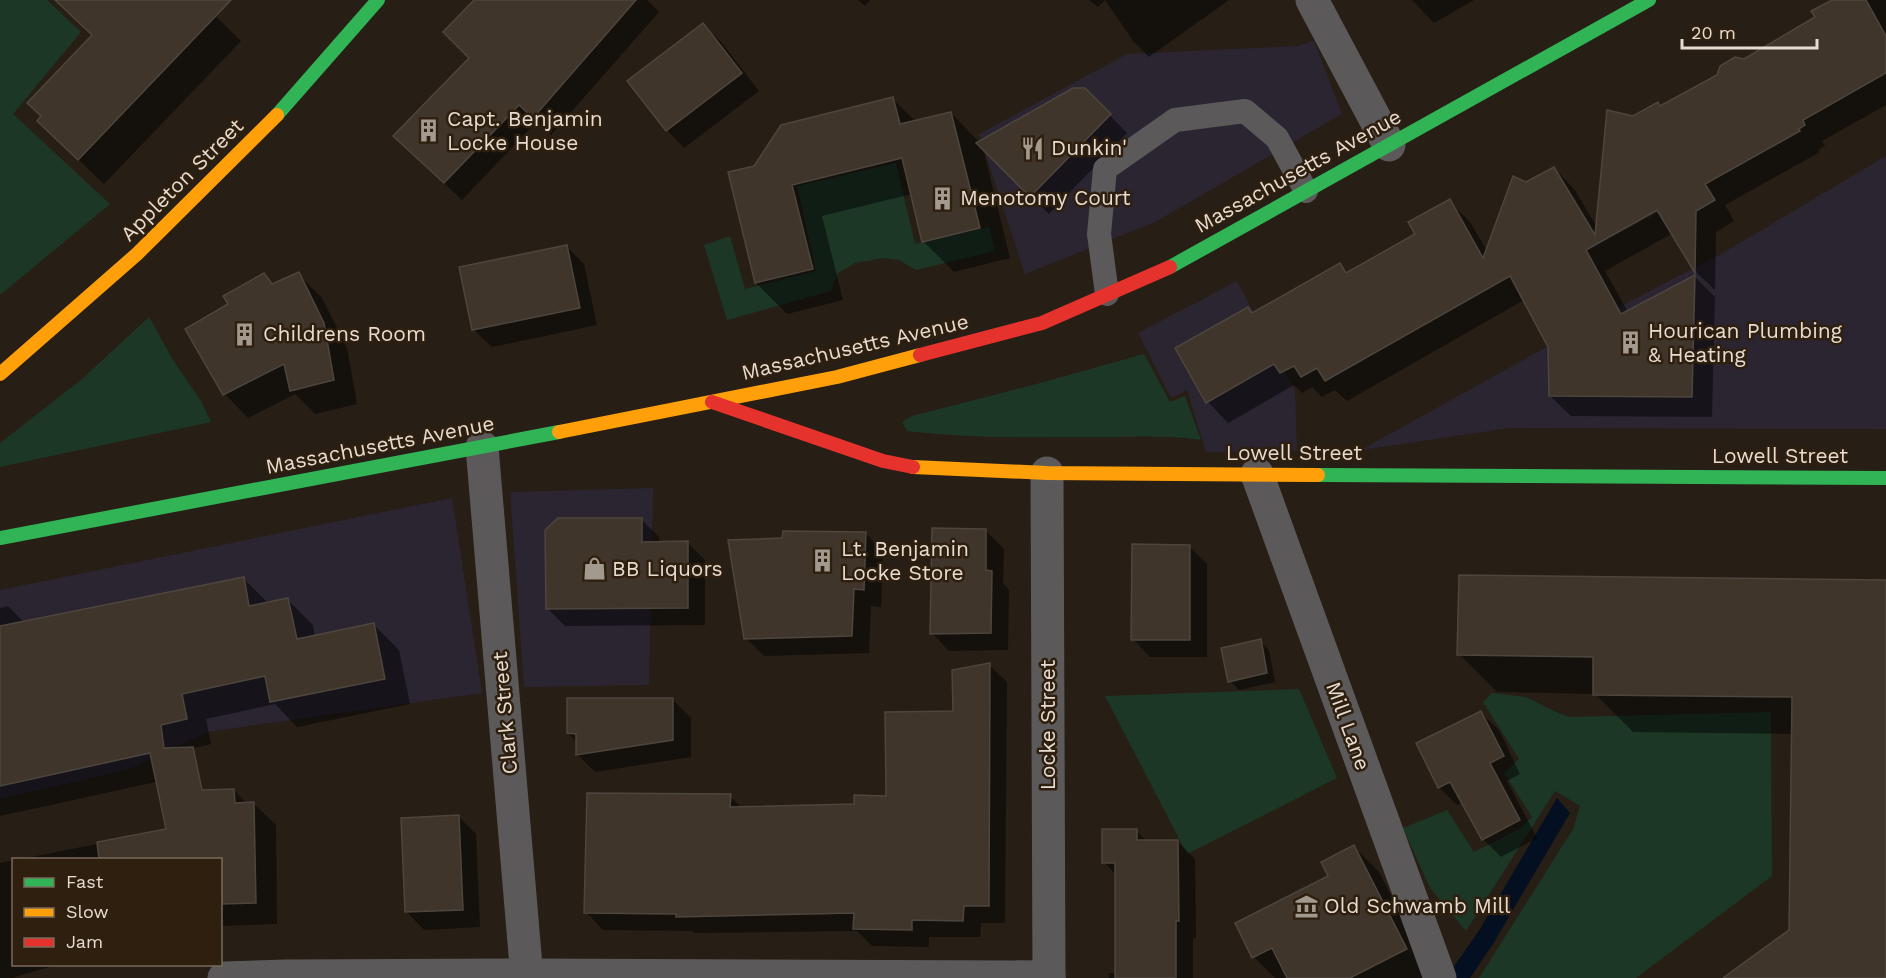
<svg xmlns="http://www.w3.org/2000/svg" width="1886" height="978" viewBox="0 0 1886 978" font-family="'Work Sans',sans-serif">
<rect width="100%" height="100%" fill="#271e15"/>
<g fill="#2b2532">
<path d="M1314,41L1342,114L1155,222L1025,274L979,134L1127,54L1297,46Z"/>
<path d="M1886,156V429L1510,428L1361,450L1615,309L1723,253Z"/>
<path d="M1237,281L1295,391L1297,451L1206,452L1187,390L1171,398L1138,333Z"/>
<path d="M653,488L649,685L524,687L510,492Z"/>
<path d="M452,498L482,693L207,732L130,769L0,799V590Z"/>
</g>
<g fill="#1d3726">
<path d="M0,0H47L81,32L13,114L110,204L0,295Z"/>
<path d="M896,163L915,244L989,227L995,251L916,270L899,260L884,258L855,263L838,273L831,291L727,320L704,245L730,236L745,289L816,271L797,186Z"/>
<path d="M149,317L173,360L201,401L211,422L0,467V443L82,379Z"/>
<path d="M1144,354L1170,402L1185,396L1201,440C1169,435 1136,437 1104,437C1038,437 973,439 907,431L902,422L912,416L1040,383Z"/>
<path d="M1299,689L1337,778L1187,854L1105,696Z"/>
<path d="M1492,693L1526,697L1554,711L1569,717L1771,712L1772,876L1636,978H1479L1573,829L1580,806L1555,791L1466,931L1430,888L1403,828L1447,810L1474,852L1519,829L1532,817L1504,773L1519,759L1483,702Z"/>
</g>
<path fill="#040f21" d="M1557,798L1570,813L1493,944L1470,978H1446L1480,929Z"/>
<g fill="#0007" fill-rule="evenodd">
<path d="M56,0H199L241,41L104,184L64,146L94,36Z"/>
<path d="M476,0H647L659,12L551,135L537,121L462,200L413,154L471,58Z"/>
<path d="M858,0H870L865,6Z"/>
<path d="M1089,0H1229L1149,57L1134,42L1105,0L1098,7Z"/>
<path d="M1412,0H1474L1434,23Z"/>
<path d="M1844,0H1886V105L1822,141L1825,146L1818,150L1820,152L1725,205L1734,221L1716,232L1715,290L1696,272L1673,233L1605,271L1628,312L1694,276L1715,297L1712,417L1571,416L1550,396V347L1524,300L1347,401L1335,390L1322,397L1312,387L1302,393L1294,385L1228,423L1208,402L1177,349L1248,308L1253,314L1340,265L1348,273L1417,234L1449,201L1470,222L1487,251L1526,184L1554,168L1574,189L1597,227L1634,118L1661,107L1745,61ZM1663,205L1665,208L1617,234V231Z"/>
<path d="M703,25L721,42L759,91L684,148L667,130Z"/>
<path d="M1084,89L1127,133L1049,214L983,148L1010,258L954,272L923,241L912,194L822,216L843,300L787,314L756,283L755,167L893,99L916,122L951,113L980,143Z"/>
<path d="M566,246L584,264L597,325L492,347L474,330L461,269Z"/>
<path d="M298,274L322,298L347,348L357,404L315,414L295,394L248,418L225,394L187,329L230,305L264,275L274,285Z"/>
<path d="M641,519L659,537V543L687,542L705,560V625L565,626L547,608Z"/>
<path d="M986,531L1004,549L1003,583L1009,590L1008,650L949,651L932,633Z"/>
<path d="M865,533L883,551L881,607L871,606L869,653L764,656L746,638Z"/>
<path d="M1189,546L1207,564V657H1150L1133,639Z"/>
<path d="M243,578L269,604L288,600L313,625L315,637L374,625L399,650L410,704L297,727L275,704L206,719L211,744L186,750L188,775L0,816V608L8,606L25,623Z"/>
<path d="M1886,582V978H1726L1791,930L1793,734L1633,732L1595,694L1497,692L1459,654Z"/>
<path d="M1260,641L1269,650L1275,682L1239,690L1230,681Z"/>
<path d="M989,665L1007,682L1005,923H981L980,937H929V947L872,946L857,931L694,933L692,931L603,930L586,912L730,796L742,808L856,806L888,797L954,713Z"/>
<path d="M673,700L691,718V757L595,772L577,754V742L568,733Z"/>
<path d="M1481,713L1499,730L1520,774L1507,781L1537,838L1501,857L1483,839L1463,802L1457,805L1440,788L1418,744Z"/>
<path d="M234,790L247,804H254L276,825L277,924L220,926V860H16L168,830Z"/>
<path d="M458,816L476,834L480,927L424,930L407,912Z"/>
<path d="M1136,830L1147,842L1177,841L1195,859L1196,938H1193V978H1109V973H1117L1116,875L1104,862Z"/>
<path d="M1354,847L1379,872L1431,974L1424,978H1275L1254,957L1330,876Z"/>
<path d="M14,860V964H59L12,978H0V863Z"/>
</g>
<g fill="#3f352a" stroke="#4d463e" stroke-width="1.5">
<path d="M55,0H231L78,160L37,121L41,116L27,103L92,35Z"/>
<path d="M474,0H636L533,118L519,105L444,183L393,136L469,58L443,32Z"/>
<path d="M1832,0H1866L1886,36V73L1803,120L1805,125L1799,129L1800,131L1705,184L1715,200L1696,211L1695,273L1657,210L1586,250L1621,314L1695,275L1692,397L1549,396L1548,347L1510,276L1325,381L1317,368L1301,377L1294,366L1280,373L1274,364L1206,403L1175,348L1248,307L1252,313L1340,263L1346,273L1415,234L1408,222L1450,199L1483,258L1513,176L1526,182L1554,167L1595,235L1607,110L1633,116L1658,102L1660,106L1717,75L1720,66L1735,57L1744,59L1815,17L1811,11Z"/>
<path d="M703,23L742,73L666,131L627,81Z"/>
<path d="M1073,88H1085L1111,114L1030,197L976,143Z"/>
<path d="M893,97L900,124L951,112L980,228L922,242L902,158L792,185L813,269L755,283L728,172L754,166L781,125Z"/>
<path d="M567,245L580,308L472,330L459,267Z"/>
<path d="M299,272L324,323L334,380L290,391L284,364L223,395L185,329L228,304L223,296L264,273L272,284Z"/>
<path d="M558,518H642V542L688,541V608L546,609L545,530Z"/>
<path d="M932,528L986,529V570L992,571L991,633L930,634Z"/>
<path d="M783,531L866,532L864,590L854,589L852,636L744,639L728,540L782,538Z"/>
<path d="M1132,544L1190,545V640H1131Z"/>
<path d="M1459,575L1886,580V978H1723L1789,930L1792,697L1593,695V657L1457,655Z"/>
<path d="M244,577L249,606L288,598L297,639L374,623L385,679L270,702L265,676L182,694L187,719L161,725L164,748L193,747L202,790L234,789L235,803L254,802L256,903L220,904V860H99L97,842L166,829L150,753L0,786V626Z"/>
<path d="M1261,639L1267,673L1228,682L1221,648Z"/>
<path d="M990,663L989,906H964L963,921L912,920V930L853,929L854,913L676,917V914L584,913L587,793L731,794L730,807L854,804V795L886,796L885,712L953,711L952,670Z"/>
<path d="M567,698H673V740L576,755V734L567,733Z"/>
<path d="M1481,711L1504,756L1490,763L1520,820L1482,840L1450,782L1438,788L1416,743Z"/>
<path d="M459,815L463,910L405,912L401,818Z"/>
<path d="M1102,829H1137V840H1178L1179,921H1176V978H1115V863H1102Z"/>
<path d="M1354,845L1407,949L1350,978H1287L1272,948L1252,958L1235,923L1328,876L1321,862Z"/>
</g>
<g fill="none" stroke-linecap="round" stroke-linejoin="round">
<path stroke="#5c595a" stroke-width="24" d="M1107,294L1099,234L1105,169L1175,120L1245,111L1277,138L1306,191"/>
<g stroke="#5c595a" stroke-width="33">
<path d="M1312,0L1389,145"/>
<path d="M482,447L527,978"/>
<path d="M1047,473L1049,978"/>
<path d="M1257,474L1440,978"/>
<path d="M224,978L286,976L527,975L1049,977"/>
</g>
<g stroke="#30b455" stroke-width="14">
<path d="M277,115L378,0"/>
<path d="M1170,267L1649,0"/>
<path d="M1318,475L1886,478"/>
<path d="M0,538L559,432"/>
</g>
<g stroke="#ff9f0a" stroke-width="14">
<path d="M0,374L137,254L277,115"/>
<path d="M559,432L837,377L920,355"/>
<path d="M913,467L1047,473L1318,475"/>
</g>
<g stroke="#e5322d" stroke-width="14">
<path d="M920,355L1042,323L1170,267"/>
<path d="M712,402L883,461L913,467"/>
</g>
</g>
<defs>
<symbol id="building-bare" viewBox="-9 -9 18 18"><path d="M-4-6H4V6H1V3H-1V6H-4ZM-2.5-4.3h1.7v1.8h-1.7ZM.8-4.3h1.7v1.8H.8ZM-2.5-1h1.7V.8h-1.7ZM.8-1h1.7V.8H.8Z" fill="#a39a8f" stroke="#2e1f0e" stroke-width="2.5" paint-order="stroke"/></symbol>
<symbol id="restaurant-bare" viewBox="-9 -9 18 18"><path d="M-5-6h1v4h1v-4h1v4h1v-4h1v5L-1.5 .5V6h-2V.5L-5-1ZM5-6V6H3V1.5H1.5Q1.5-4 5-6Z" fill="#a39a8f" stroke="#2e1f0e" stroke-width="2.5" paint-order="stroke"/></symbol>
<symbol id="shop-bare" viewBox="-9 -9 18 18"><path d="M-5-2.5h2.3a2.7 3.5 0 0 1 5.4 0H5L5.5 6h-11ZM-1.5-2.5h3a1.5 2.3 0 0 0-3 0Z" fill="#a39a8f" stroke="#2e1f0e" stroke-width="2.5" paint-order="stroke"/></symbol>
<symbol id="museum-bare" viewBox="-9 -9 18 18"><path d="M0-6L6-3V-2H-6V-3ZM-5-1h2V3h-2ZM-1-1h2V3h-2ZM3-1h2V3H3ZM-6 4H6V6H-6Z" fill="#a39a8f" stroke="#2e1f0e" stroke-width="2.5" paint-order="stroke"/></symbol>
</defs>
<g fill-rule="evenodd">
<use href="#building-bare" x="412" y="114" width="33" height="33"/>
<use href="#restaurant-bare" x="1016" y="132" width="33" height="33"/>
<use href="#building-bare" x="926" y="182" width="33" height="33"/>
<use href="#building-bare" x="228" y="318" width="33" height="33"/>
<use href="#building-bare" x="1614" y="326" width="33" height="33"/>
<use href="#building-bare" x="806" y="544" width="33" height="33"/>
<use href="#shop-bare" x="578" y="552" width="33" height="33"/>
<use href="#museum-bare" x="1290" y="890" width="33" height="33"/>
</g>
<g text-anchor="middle" stroke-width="5" stroke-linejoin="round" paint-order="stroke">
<g font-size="21" fill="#e6dcd1" stroke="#2e1f0e" text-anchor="start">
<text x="447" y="126">Capt. Benjamin<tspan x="447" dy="24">Locke House</tspan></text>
<text x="1051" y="155">Dunkin'</text>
<text x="960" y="205">Menotomy Court</text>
<text x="1648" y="338">Hourican Plumbing<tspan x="1648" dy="24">&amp; Heating</tspan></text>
<text x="263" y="341">Childrens Room</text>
<text x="841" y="556">Lt. Benjamin<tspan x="841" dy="24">Locke Store</tspan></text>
<text x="612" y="576">BB Liquors</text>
<text x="1324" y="913">Old Schwamb Mill</text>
</g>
<g font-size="21" fill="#e6dcd1" stroke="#2e1f0e">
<text transform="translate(1298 171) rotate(-29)" y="7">Massachusetts Avenue</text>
<text transform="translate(182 180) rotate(-45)" y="7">Appleton Street</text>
<text transform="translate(855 347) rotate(-13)" y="7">Massachusetts Avenue</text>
<text transform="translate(380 445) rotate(-11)" y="7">Massachusetts Avenue</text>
<text x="1294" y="460">Lowell Street</text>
<text x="1780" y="463">Lowell Street</text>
<text transform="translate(505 713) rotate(-95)" y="7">Clark Street</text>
<text transform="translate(1048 725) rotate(-90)" y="7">Locke Street</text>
<text transform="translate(1348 726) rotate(70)" y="7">Mill Lane</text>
</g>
</g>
<rect x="12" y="858" width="210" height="108" fill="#2e1f0e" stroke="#786b5c" stroke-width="1.5"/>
<rect x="24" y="878" width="30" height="9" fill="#30b455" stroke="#786b5c" stroke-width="1.5"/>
<text x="66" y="888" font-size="18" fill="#e6dcd1">Fast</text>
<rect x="24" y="908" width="30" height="9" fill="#ff9f0a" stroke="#786b5c" stroke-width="1.5"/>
<text x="66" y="918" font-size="18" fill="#e6dcd1">Slow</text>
<rect x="24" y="938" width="30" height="9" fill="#e5322d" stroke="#786b5c" stroke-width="1.5"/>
<text x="66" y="948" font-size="18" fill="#e6dcd1">Jam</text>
<path d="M1682 39v9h135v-9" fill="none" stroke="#e6dcd1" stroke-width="3"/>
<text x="1691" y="39" font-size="18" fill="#e6dcd1" stroke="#2e1f0e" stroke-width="4.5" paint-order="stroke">20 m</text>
</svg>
